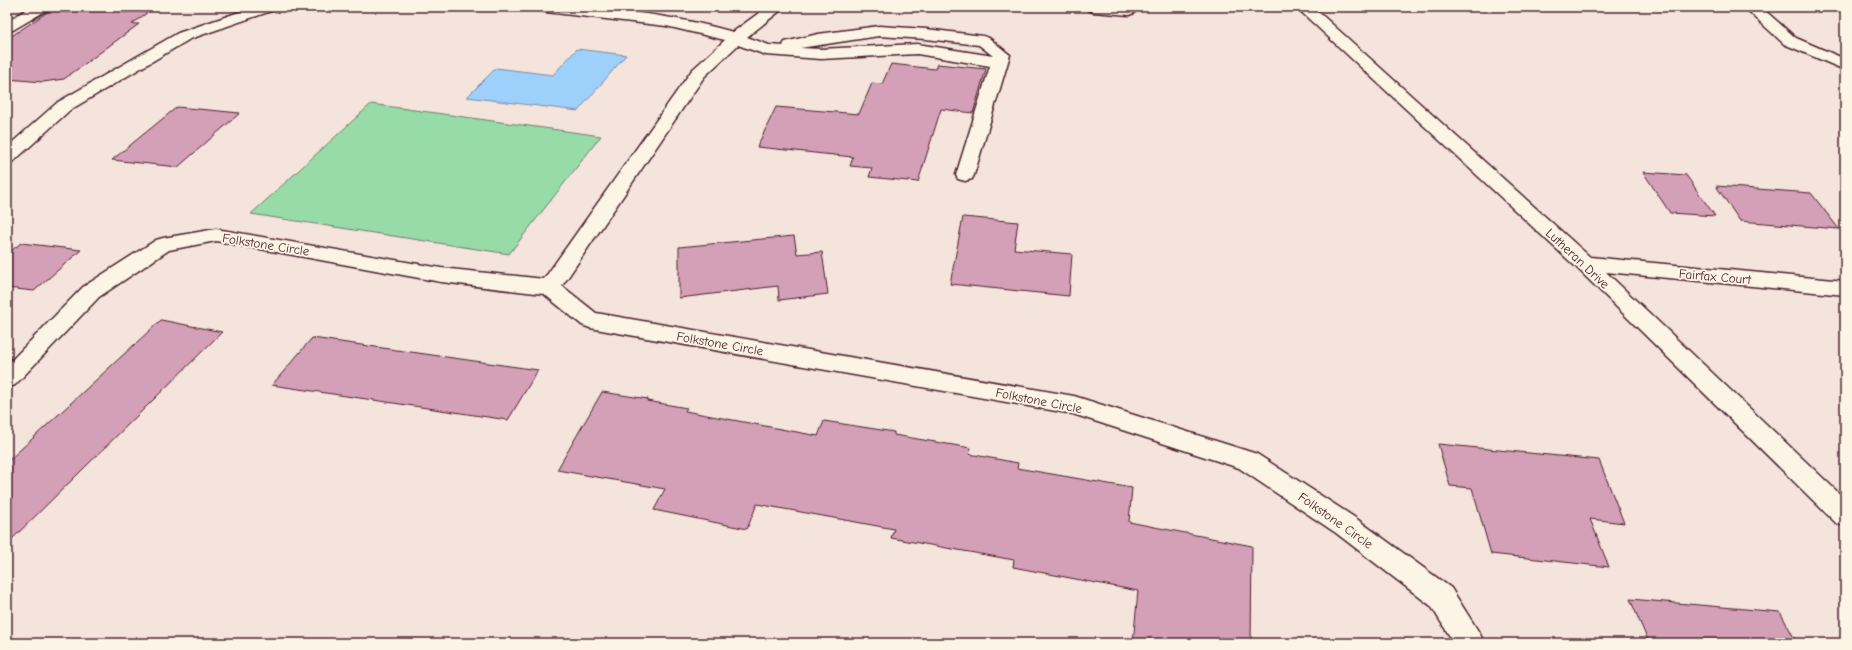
<svg xmlns="http://www.w3.org/2000/svg" width="1852" height="650" viewBox="0 0 1852 650" font-family="'Comic Neue',sans-serif">
<rect width="100%" height="100%" fill="#f4e4dc"/>
<filter id="ink" filterUnits="userSpaceOnUse"><feTurbulence type="fractalNoise" baseFrequency=".025" numOctaves="2"/><feDisplacementMap in="SourceGraphic" scale="8" xChannelSelector="R" yChannelSelector="G"/><feConvolveMatrix kernelMatrix="1 2 1 2 8 2 1 2 1" color-interpolation-filters="sRGB"/></filter>
<g filter="url(#ink)">
<path fill="#97dba8" stroke="#707d6a" d="M371,104L601,136L509,254L251,214Z"/>
<path fill="#9dd1fb" stroke="#7c8aa8" d="M577,49L626,55L578,111L467,97L496,68L553,75Z"/>
<g fill="#d4a0b8" stroke="#4a1f2b">
<path d="M55,7H77L148,12L132,24H139L64,79L43,82L7,79V39Z"/>
<path d="M891,64L935,69L937,64L986,69L973,113L941,109L918,182L869,177L872,168L850,166L853,157L757,147L776,107L859,114L872,83L882,84Z"/>
<path d="M177,107L240,113L178,167L112,160Z"/>
<path d="M1643,172L1686,175L1715,216L1670,213Z"/>
<path d="M1716,186L1811,193L1839,229L1740,221Z"/>
<path d="M963,217L1018,222L1014,249L1072,254L1069,296L950,284Z"/>
<path d="M794,236L797,254L822,252L828,294L779,300L778,286L679,298V247Z"/>
<path d="M21,243L81,250L34,291L7,288V254Z"/>
<path d="M161,320L222,332L7,544V462Z"/>
<path d="M312,338L538,370L508,420L272,385Z"/>
<path d="M602,392L648,399L647,401L687,408L685,411L818,436L824,421L894,432V435L971,448L969,454L1018,463L1017,468L1132,488L1129,522L1252,546L1251,643H1133L1138,591L1013,567L1014,560L891,538L894,529L757,504L747,529L654,510L665,489L557,470Z"/>
<path d="M1438,444L1599,460L1624,523L1590,519L1609,567L1491,554L1472,488L1450,486Z"/>
<path d="M1630,599L1780,612L1797,643H1649Z"/>
</g>
<g fill="none" stroke-linecap="round" stroke-linejoin="round">
<defs>
<g id="minor">
<path d="M31,7H50L47,10L13,30L7,32V21Z"/>
<path d="M254,7H277L274,10L190,39L70,110L14,161L7,163V147L58,102L178,33Z"/>
<path d="M538,7C604,7 670,14 733,32L767,7H785L747,37L769,45L784,46L783,45L785,42L818,34L879,26L926,29L983,36L989,38L1010,55L974,175L972,179L965,181L958,179L956,175L990,66L917,54L821,59L766,55L738,45L704,77L562,286L596,313L1074,396L1257,454L1354,517L1451,588L1480,634L1484,643H1454L1431,606L1336,533L1239,468L1073,414L590,328L582,325L544,294L441,282L216,241L169,250L99,297L15,385L7,388V365L83,287L156,240L163,238L216,229L441,268L544,279L692,70L725,40L666,26L546,12L541,10ZM879,36L926,39L979,45L993,56L917,44L821,49L800,48Z"/>
<path d="M1085,7H1137L1134,13L1129,15L1093,12L1088,10Z"/>
<path d="M1296,7H1313L1590,257L1845,281V295L1606,272L1845,499V526L1836,523L1577,268Z"/>
<path d="M1744,7H1761L1796,38L1845,59V70L1784,44Z"/>
</g>
</defs>
<use href="#minor" stroke="#4a1f2b" stroke-width="3"/>
<use href="#minor" fill="#fcf5e5" fill-rule="evenodd"/>
</g>
</g>
<g text-anchor="middle" stroke-width="3.5" stroke-linejoin="round" paint-order="stroke">
<g font-size="13" fill="#4a1f2b" stroke="#fcf5e5">
<text transform="translate(266 244) rotate(9)" y="5">Folkstone Circle</text>
<text transform="translate(1578 258) rotate(43)" y="5">Lutheran Drive</text>
<text transform="translate(1715 276) rotate(5)" y="5">Fairfax Court</text>
<text transform="translate(720 343) rotate(10)" y="5">Folkstone Circle</text>
<text transform="translate(1039 400) rotate(11)" y="5">Folkstone Circle</text>
<text transform="translate(1336 520) rotate(35)" y="5">Folkstone Circle</text>
</g>
</g>
<rect width="1852" height="650" fill="none" stroke="#fcf5e5" stroke-width="24"/>
<rect x="12" y="12" width="1828" height="626" fill="none" stroke="#4a1f2b" stroke-width="1.5" filter="url(#ink)"/>
</svg>
